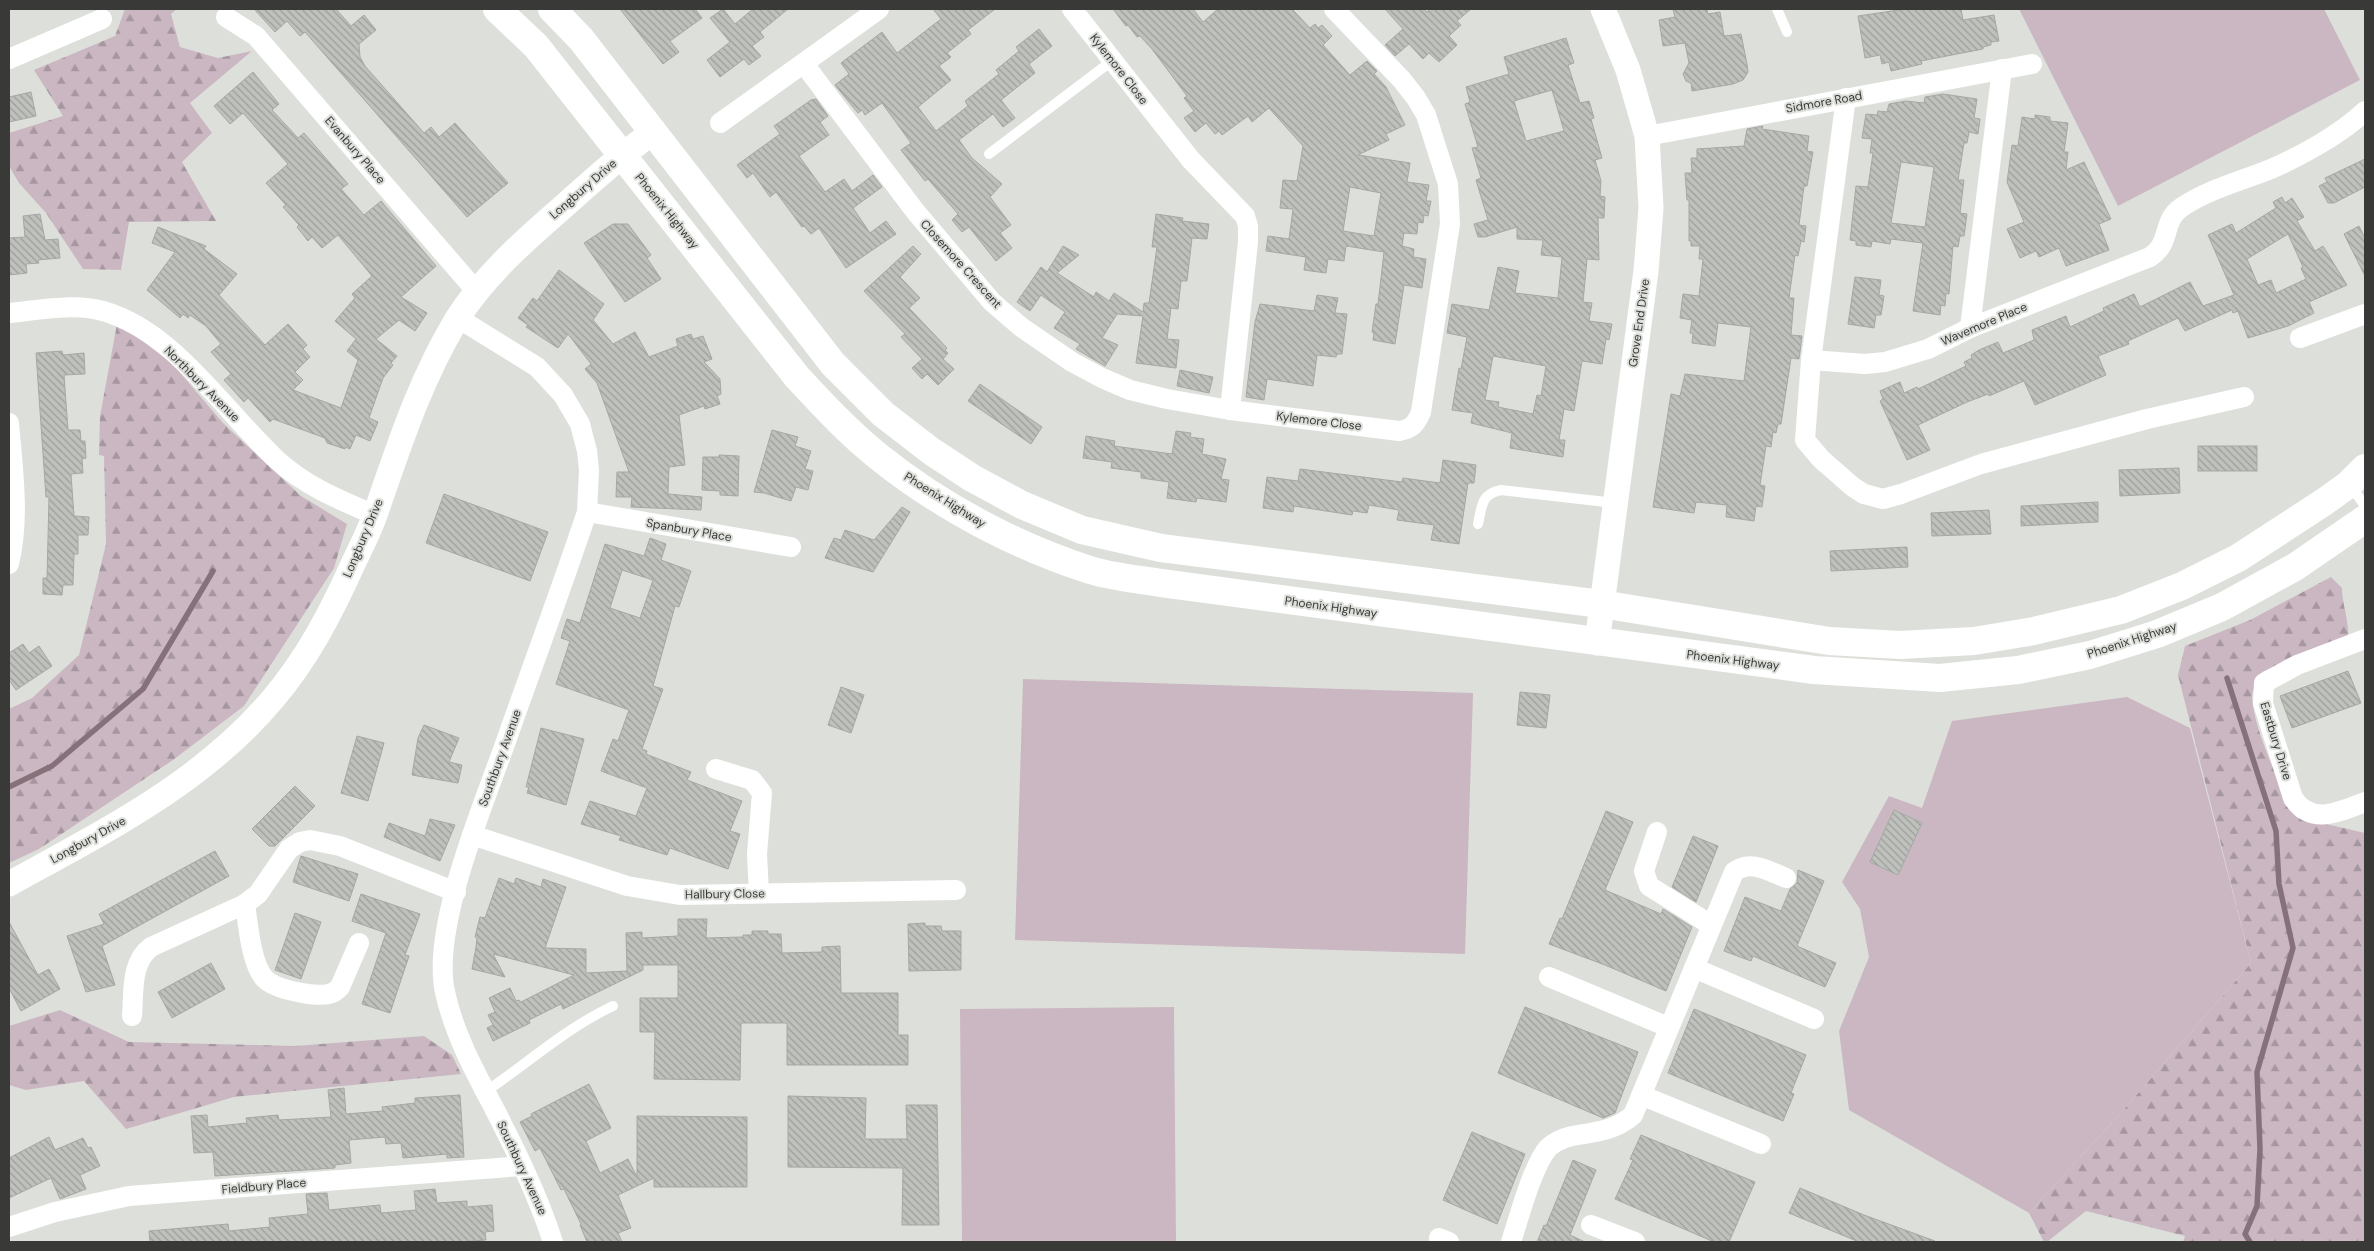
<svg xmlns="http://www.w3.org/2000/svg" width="2374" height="1251" viewBox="0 0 2374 1251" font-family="'DM Sans',sans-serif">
<defs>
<pattern id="forest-firs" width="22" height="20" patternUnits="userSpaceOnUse" patternTransform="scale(1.25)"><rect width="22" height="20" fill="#cbb7c2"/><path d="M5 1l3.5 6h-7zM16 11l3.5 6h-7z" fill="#a6969f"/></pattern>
<pattern id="building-back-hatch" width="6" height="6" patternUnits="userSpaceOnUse" patternTransform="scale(1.25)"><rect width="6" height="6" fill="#bec1bc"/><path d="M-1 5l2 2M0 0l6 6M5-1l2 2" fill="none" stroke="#9b9e9a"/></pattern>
</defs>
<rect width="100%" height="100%" fill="#dde0da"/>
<g fill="url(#forest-firs)">
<path d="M125,9H177L171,14L180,47L218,58L252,51L190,103L212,133L182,162L216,221L129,222L121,270L83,269L46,213L19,183L9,166V133L63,116L34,70L115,36Z"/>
<path d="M117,324L165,355L223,423L301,496L347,524L334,568L244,706L173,760L39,849L9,863V709L32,698L79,655L106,544L104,456L99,455L100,416Z"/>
<path d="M2331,577L2342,588C2342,605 2349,619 2348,636L2262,672C2259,679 2252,689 2252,697C2254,731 2281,787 2296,817L2365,833V1242H2183L2185,1236L2086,1211L2047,1242H2044L2029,1213L2118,1116L2251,963L2178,675L2185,646L2250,620Z"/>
<path d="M60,1010L129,1042L295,1046L424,1036L452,1055L461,1074L234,1097L126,1129L84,1081L26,1090L9,1085V1026Z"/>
</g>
<g fill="#cbb7c2">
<path d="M2019,9H2324L2360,80L2118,206Z"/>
<path d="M1023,679L1473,693L1465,954L1015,940Z"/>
<path d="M2127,697L2190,728L2251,963L2118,1116L2029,1213L1849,1110L1839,1031L1869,957L1860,909L1842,882L1889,796L1922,808L1952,721Z"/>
<path d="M1174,1007L1176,1242H962L960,1009Z"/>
</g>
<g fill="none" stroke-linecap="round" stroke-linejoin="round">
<g stroke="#86717b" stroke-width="5.5">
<path d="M2227,678L2276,831L2279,884L2293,948L2257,1072L2260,1149L2257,1206L2245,1234L2250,1242"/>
<path d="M9,787L52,766L143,689L213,571"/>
</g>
</g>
<g fill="url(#building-back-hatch)" stroke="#a5a8a3" fill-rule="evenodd">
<path d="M254,9H336L351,26L364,15L376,30L359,44L360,57L365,66L424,133L431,127L439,137L455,123L508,183L467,217L305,32L300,36L287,21L275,32Z"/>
<path d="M620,9H695L702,18L670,41L679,52L663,64Z"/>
<path d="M723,9L735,24L753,9H788L760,32L764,37L752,46L761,56L749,65L744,59L720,77L707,60L730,42L710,18Z"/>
<path d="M933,9H995L968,30L971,34L947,53L951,57L939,66L951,80L918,107L936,131L968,106L965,101L999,74L996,70L1019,51L1016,47L1039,29L1052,46L1029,64L1035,73L1001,100L1015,118L1003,127L993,114L959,140L972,158L1002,184L990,197L1011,225L1000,233L1012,248L996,261L969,227L962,232L952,220L958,214L928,179L925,181L901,150L911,143L882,103L865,115L862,110L858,113L835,85L849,74L841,63L882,32L897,53L941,19Z"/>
<path d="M1113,9H1193L1203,22L1218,9H1292L1310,28L1315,24L1318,28L1322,25L1332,36L1323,45L1350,75L1367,61L1377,71L1374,74L1386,87L1405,125L1386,134L1389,140L1358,155L1410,163L1407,182L1429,185L1426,201H1431L1428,216L1424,215L1423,223L1418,222L1417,234L1404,233L1402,246L1414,249L1413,257L1426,259L1422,288L1404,285L1395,344L1373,340L1374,333L1372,332L1376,304H1378L1384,252L1346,246L1344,261L1328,259L1326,273L1304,270L1306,257L1266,251L1268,236L1289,239L1293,209L1280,208L1283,180L1297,181L1303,146L1269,108L1252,122L1248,116L1222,135L1219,131L1215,134L1206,123L1195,132L1184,118L1194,111L1184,98L1187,96L1152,49L1140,36L1137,37L1128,25L1126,26ZM1350,187L1381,193L1374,236L1343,231Z"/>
<path d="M1385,9H1423L1427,12L1430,9H1471L1457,21L1461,25L1449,36L1457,45L1439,62L1429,53L1423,59L1409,44L1395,56L1385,45L1403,29Z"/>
<path d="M1673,9H1707L1708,14L1720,12L1724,36L1741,34L1747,64L1748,72L1743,80L1733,84L1692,91L1691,83L1686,81L1683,74L1689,63L1685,43L1663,46L1659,20L1675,17Z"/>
<path d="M1905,9H1961L1963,20L1994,15L1999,41L1991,42V45L1983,47V49L1921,61L1922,64L1891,71L1889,62L1882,64L1880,55L1865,58L1858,16Z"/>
<path d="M1566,38L1574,63L1568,65L1580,103L1589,101L1594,118L1591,119L1602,158L1595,160L1601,181L1600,196L1605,197L1604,218H1598L1599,260L1587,259L1583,302L1592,303L1589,321L1612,324L1609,340L1606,339L1602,364L1582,361L1574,411L1564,409L1559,440H1565L1563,457L1510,448L1512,433L1471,423L1473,413L1452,410L1459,368L1461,369L1467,337L1447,333L1452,304L1489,310L1498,267L1519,271L1515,293L1558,298L1562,257L1541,255L1543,240L1517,239V227L1485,237H1478L1474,224L1488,220L1476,180L1481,178L1472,148L1478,147L1465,104L1470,102L1466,87L1509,74L1504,57ZM1552,90L1564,131L1526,141L1514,101ZM1493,356L1546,366L1541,396L1537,395L1533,414L1498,407L1499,402L1485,400Z"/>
<path d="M253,72L279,104L272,110L298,138L304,133L348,184L341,189L364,215L381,201L436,266L401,297L427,313L415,331L399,320L376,339L397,356L391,363L393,365L383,378L369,418L378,422L370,441L356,435L350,449L345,447V449L327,443L325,438L273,419L270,422L248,398L244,402L224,380L231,374L211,352L221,344L206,326L190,315L188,318L183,314L180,318L147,290L175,252L152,243L158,227L206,246L204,249L237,274L219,295L265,345L288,324L307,345L303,349L310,357L295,372L303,380L293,390L341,408L358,360L347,351L356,339L335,321L355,298L352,294L372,276L338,235L322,248L312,237L308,241L297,227L299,225L283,207L286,205L266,183L288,164L243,113L230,124L214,106Z"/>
<path d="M31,92L36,116L9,122V97Z"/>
<path d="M1943,94L1977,99L1974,118L1980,119L1978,134L1969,132L1967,143H1964L1958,180H1964L1960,213L1967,214L1964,236H1960L1958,247L1953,246L1949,294L1946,293L1945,306L1941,305L1940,315L1913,311L1923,243L1891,239L1890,244L1872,241L1871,247L1856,245V241L1850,240L1856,186L1868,187L1873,153H1870L1872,139L1862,138L1866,114L1877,115L1878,111L1887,112L1889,104L1906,101L1924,103L1925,97ZM1901,162L1934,167L1925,227L1891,223Z"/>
<path d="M816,99L828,116L820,122L829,135L799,156L825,192L844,179L852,191L873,175L882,187L853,208L870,233L886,221L896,234L846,268L819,228L811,234L804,226L802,227L776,192L770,197L753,173L747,178L737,165L780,134L774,126L811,100Z"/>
<path d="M2035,115L2050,117V121L2068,123L2064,152H2068L2066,170L2084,162L2111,219L2099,224L2109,250L2066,266L2059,248L2039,257L2036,251L2020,258L2007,229L2024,222L2007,182L2012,145L2018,146L2022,117L2035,119Z"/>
<path d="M1763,126L1762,129L1809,136L1807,151L1813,152L1807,186H1804L1799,225L1806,226L1804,242L1801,241L1798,256L1795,255L1789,298H1794L1791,335L1802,336L1799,359L1791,358L1781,424H1778L1776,433L1773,432L1771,447L1766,446L1760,485L1765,486L1762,507L1756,506L1754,521L1726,517L1727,505L1696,502L1694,513L1653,507L1671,394L1680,396L1685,374L1744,381L1751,327L1718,323L1715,346L1692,343L1693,334L1690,333L1692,320L1680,318L1683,294L1699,296L1703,259H1699L1700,246H1691V241H1689V200H1687L1685,173H1692L1691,158H1697V149L1744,146L1747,129Z"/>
<path d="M2365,159V187L2334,203H2328L2319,186L2327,182L2325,178Z"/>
<path d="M2282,197L2285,203L2292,198L2304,217L2297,221L2315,251L2323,246L2347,285L2309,302L2314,313L2288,326L2248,338L2238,311L2233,313L2232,310L2185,331L2178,318L2128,341L2129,344L2098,356L2106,375L2035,405L2024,381L1989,396L1988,394L1967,402L1918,425L1930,450L1907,460L1880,401L1883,399L1880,391L1900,382L1904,393L1917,387L1918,389L1966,366L1964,362L1972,358L1971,355L1979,350L1998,342L2003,353L2034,340L2032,330L2066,316L2070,327L2104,311L2103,308L2134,294L2140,307L2190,282L2203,306L2234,295L2208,235L2232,224L2236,233L2276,208L2273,202ZM2288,234L2303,267L2301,268L2306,279L2276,293L2271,280L2258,285L2247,259Z"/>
<path d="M40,214L45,240L58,239L60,258L38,260L39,263L26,264L27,273L9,275V238L25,237L23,216Z"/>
<path d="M1156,214L1183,218L1182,221L1209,224L1207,239L1192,238L1187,281H1181L1178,309L1171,308L1167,339L1179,340L1176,368L1136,363L1143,316L1117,314L1102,338L1118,345L1105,366L1076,349L1080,344L1054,328L1065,312L1041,295L1030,311L1017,302L1041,267L1047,272L1063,246L1079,255L1057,273L1094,297L1096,292L1109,301L1114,293L1143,312L1144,303H1149L1157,247H1152Z"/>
<path d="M613,224H628L651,255L647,258L661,279L625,302L584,243Z"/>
<path d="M2359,226L2365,238V276L2344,234Z"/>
<path d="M913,246L921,254L900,277L920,298L909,308L947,348L945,350L948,353L943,359L954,369L938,385L927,374L922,379L912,368L922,359L901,337L905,334L864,291Z"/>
<path d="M559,270L604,304L593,320L613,344L635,332L649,357L678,346L676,339L691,334L693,339L703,336L712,359L704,362L720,379L721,394L717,396L720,404L705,409L704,406L679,415L685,465L669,467L668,494L702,497L701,510L631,507L632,497H616L617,472H629L597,383L585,369L591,364L568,334L558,348L526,327L528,325L518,318L533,298L537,301Z"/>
<path d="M1855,277L1881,280L1879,295L1884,296L1881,315H1876L1874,328L1848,324Z"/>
<path d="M1317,295L1338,298L1335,313L1347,314L1342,354H1337L1336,357L1317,355L1313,386L1267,379L1264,400L1246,397L1255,322L1260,304L1314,311Z"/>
<path d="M62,351L63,355L84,353L85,374L64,375L68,430H80L81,441H85L86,458L82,459L83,473L71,474L74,516L89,517L88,535H78V554H74L73,585H63L62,595L43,594V578H47L49,497H46L36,353Z"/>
<path d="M1180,370L1213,377L1209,393L1177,386Z"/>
<path d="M980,384L1042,427L1031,444L968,401Z"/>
<path d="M772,430L798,437L795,446L811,451L805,469L813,471L808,490L796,487L791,501L764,493L754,492Z"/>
<path d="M1176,431L1191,433L1190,437L1204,439L1202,454L1226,459L1221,479L1229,480L1226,502L1197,498L1196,502L1167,498L1169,482L1141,478V472L1111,468L1112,462L1083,458L1086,436L1115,441L1114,446L1172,454Z"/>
<rect x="2198" y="446" width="59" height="25"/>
<path d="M719,455L739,456L738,496L720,495V491L702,490L703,457H719Z"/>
<path d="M1443,460L1476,465L1474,483H1468L1459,544L1431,540L1434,525L1397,520L1399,510L1369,505L1367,513L1353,511L1352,515L1294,506L1293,512L1263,508L1267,477L1298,481L1300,469L1402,482L1403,478L1440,483Z"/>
<path d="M2179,468L2180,493L2120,496L2119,470Z"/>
<path d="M444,494L548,532L530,581L426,543Z"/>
<path d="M2098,502V522L2021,526V506Z"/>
<path d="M902,507L910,512L873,572L825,558L834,538L841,540L845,530L874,540Z"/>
<path d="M1989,510L1991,534L1932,536L1931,513Z"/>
<path d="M650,538L666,544L661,560L691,571L679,607L675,606L653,686L663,689L642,749L647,751L646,754L691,772L687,780L742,801L730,831L740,834L728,869L670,848L667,855L619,840L621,836L581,824L590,801L636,816L647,788L601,771L613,739L618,741L629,710L556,684L570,641L561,638L567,619L580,623L605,544L644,556ZM622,570L653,580L640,618L610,608Z"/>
<path d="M1907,547L1908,567L1831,571L1830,551Z"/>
<path d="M23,644L29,653L39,646L52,666L16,690L9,680V653Z"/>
<path d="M2348,671L2361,703L2292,728L2280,696Z"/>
<path d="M841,687L864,695L851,733L828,725Z"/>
<path d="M1520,692L1550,695L1546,728L1517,725Z"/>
<path d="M424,725L459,738L449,762L462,765L458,783L412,775L418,738Z"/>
<path d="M541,728L584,739L566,805L527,793L529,787H526Z"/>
<path d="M357,736L384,743L368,801L341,793Z"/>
<path d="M295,786L315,806L275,846H269L252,829Z"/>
<path d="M1894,810L1922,823L1898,875L1870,862Z"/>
<path d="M1606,811L1633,822L1605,890L1661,914L1663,909L1692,927L1666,991L1605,965L1549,944L1560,918L1562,919Z"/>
<path d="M430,819L455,825L440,861L384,837L389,823L425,836Z"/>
<path d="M1693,836L1718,846L1696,902L1672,887Z"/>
<path d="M215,851L229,876L102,946L115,985L86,992L67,936L104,924L99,914Z"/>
<path d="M301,856L358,874L349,901L293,882Z"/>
<path d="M1798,870L1824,881L1797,946L1836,963L1825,987L1753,956L1751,961L1724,951L1745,897L1781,911L1790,889L1797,883Z"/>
<path d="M499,878L514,884L516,878L541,887L543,879L566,887L545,948L586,949V973L627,971L626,933L642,932V938L678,936V919H707L706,938L743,937V935H752V931H768V934H781L782,953L822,952V947L840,946L841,993H898V1035H908V1065H787V1023H741L740,1080L654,1079L655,1032H640V998H678V965H643V970L563,1009L561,1004L529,1020L530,1023L493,1041L487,1028L493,1025L488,1015L495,1012L489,998L510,988L516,1001L519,1000L521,1002L574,975L493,954L505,977L472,969L476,947L477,938L475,937L480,917L485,918Z"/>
<path d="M361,894L420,914L405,955L409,956L390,1013L362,1004L386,933L352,921Z"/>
<path d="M295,913L321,922L301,979L275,970Z"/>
<path d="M9,922L38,975L49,969L60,989L21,1011L9,988Z"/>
<path d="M925,923V926H941L942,931H961V970L909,971L908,924Z"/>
<path d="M211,963L225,989L172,1018L158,992Z"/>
<path d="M1525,1007L1638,1052L1615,1113L1603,1118L1498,1073Z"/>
<path d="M1694,1009L1806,1055L1791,1093L1794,1094L1783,1121L1668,1073Z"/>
<path d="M589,1084L611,1128L586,1141L600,1173L628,1159L637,1177V1116L747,1117V1187H654V1178L618,1195L631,1228L618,1233L622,1242H587L580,1225L581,1224L564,1189L561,1190L540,1148L535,1151L520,1122L532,1116L531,1114Z"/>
<path d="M344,1088L346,1114L383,1111L382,1107L415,1103V1098L460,1095L464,1157L447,1158V1154L403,1158L401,1143L386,1144L385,1137L349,1140L351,1163L335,1165V1168L215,1176L213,1152L194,1153L191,1116L207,1115L208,1127L247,1123L246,1118L278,1115L279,1120L331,1117L328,1090Z"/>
<path d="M788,1096L866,1098L865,1139H907L906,1105H937L939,1225H902L903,1168L788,1167Z"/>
<path d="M1472,1132L1525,1154L1497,1224L1443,1200Z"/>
<path d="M1641,1135L1755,1182L1729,1242H1714L1615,1199L1633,1160L1630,1159Z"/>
<path d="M49,1137L55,1150L83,1138L88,1148L91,1147L100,1166L80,1175L86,1189L60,1199L51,1178L9,1198V1158Z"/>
<path d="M1573,1160L1596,1170L1570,1235L1585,1242H1537L1544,1225L1546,1226Z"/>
<path d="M1800,1188L1864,1215L1935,1241V1242H1859L1789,1213Z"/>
<path d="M435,1189L437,1203L467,1201V1207L492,1205L494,1231L485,1232L486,1240L461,1242H150L149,1231L228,1224L229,1231L270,1227L269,1218L308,1214L306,1194L327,1193L329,1210L380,1205L381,1213L416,1210L414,1191Z"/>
</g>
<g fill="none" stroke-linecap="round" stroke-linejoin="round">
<g stroke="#fff" stroke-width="10">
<path d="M1777,9L1787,32"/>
<path d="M989,154L1113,60"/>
<path d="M2350,485L2365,506"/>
<path d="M1478,524C1482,506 1481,494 1501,490L1615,503"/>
<path d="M485,1092C528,1063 566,1028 613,1006"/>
</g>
<g stroke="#fff" stroke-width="20">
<path d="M1072,9L1191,160L1245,216L1248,226V242L1230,410"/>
<path d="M226,17L256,36L477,292"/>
<path d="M9,59L102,19"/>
<path d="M804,64L915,211L992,302L1021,327L1072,362L1102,378L1130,390L1167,399L1230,410L1399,431C1412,429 1416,424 1421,412L1450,224L1448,184L1426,115L1416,98L1402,80L1334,9"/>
<path d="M1846,98L1811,360L1805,440L1821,459L1853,487L1864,494L1883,499L1901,494L1981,464L2147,419L2244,397"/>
<path d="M720,123L879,9"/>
<path d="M1647,136L2032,64"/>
<path d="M9,313C39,310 74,303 103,311C174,331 224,411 277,460C305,486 340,500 375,515"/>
<path d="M458,318L537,367L563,395L580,424L587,451L589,470L587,512C561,590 532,667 505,744C483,806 431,928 445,992C454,1034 475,1072 495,1110C517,1153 538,1196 553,1242"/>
<path d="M1970,328L2002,69"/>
<path d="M2300,338L2365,314"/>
<path d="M1811,360L1865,364L1885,362L1928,349L1970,328L2150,257C2172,243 2161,221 2182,207C2209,189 2241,181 2271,169C2301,156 2341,134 2365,111"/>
<path d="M9,423C13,471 20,518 9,564"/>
<path d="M587,512L791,547"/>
<path d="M2365,639L2297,665L2264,683L2263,703L2293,798C2311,826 2339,812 2365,802"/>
<path d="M716,769L752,780L762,793L757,854L759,893"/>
<path d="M1657,832L1644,871L1649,886L1711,925"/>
<path d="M472,835L627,886L680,895L956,890"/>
<path d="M245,904C248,923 251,965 265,979C274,988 295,992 308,994C320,995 332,997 340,987L359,943"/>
<path d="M1694,968L1814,1019"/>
<path d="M1549,977L1668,1027"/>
<path d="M132,1016C134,992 130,963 151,947L245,904L258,894L289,849L300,842L310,840L340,846L456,892"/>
<path d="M1643,1096L1761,1144"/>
<path d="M1591,1225L1635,1242"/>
<path d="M9,1227L55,1212L129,1196L522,1166"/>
<path d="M1439,1238L1449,1242"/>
<path d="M1511,1242C1519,1218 1532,1167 1548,1148C1554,1142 1564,1138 1572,1136C1595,1132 1615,1131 1633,1115L1734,872C1751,859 1768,871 1786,878"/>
</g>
<g stroke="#fff" stroke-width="25">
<path d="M1597,643L1646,271L1651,208L1647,136L1628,70L1603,9"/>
<path d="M9,884C103,832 201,784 272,700C307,659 331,613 353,564C361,547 370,530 376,512C399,446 420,380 457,319C484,276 525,240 563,207C592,181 621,155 653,132"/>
</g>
<g stroke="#fff" stroke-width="28">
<path d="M497,9L536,46L797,377C823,405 849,433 879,457C940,506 1015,546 1090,570C1112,577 1137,579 1161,583L1814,670L1940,678L2018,670L2090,655L2157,634L2222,607L2295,567L2365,519"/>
<path d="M552,9L581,39L833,364L883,414L931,451L972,478L1022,505L1082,530L1161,548L1601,604L1829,641L1900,645L1974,641L2034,631L2121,610L2182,586L2238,558L2324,502L2349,484L2365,468"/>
</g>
</g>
<g text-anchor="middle" stroke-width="4" stroke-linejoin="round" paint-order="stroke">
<g font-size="12" fill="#393a38" stroke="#dde0da">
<text transform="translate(1119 69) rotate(52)" y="4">Kylemore Close</text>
<text transform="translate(1824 102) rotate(-10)" y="4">Sidmore Road</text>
<text transform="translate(355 150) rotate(49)" y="4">Evanbury Place</text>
<text transform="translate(583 189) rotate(-41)" y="4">Longbury Drive</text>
<text transform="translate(667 211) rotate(51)" y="4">Phoenix Highway</text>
<text transform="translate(961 264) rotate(48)" y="4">Closemore Crescent</text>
<text transform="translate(1639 323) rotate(-82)" y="4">Grove End Drive</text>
<text transform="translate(1984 324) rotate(-23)" y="4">Wavemore Place</text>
<text transform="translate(202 384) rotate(45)" y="4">Northbury Avenue</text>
<text transform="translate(1319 421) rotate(7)" y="4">Kylemore Close</text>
<text transform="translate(945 500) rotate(32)" y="4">Phoenix Highway</text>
<text transform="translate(689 530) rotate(10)" y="4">Spanbury Place</text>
<text transform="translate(363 538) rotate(-67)" y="4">Longbury Drive</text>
<text transform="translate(1331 607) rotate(8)" y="4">Phoenix Highway</text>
<text transform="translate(2132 640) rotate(-18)" y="4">Phoenix Highway</text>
<text transform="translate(1733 660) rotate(7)" y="4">Phoenix Highway</text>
<text transform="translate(2276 741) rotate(73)" y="4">Eastbury Drive</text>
<text transform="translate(500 758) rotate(-70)" y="4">Southbury Avenue</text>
<text transform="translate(88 840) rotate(-29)" y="4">Longbury Drive</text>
<text transform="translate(725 894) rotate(-1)" y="4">Hallbury Close</text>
<text transform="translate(522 1168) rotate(65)" y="4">Southbury Avenue</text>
<text transform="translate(264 1186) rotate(-5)" y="4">Fieldbury Place</text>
</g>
</g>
<rect width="2374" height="1251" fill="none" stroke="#393a38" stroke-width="20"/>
</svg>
